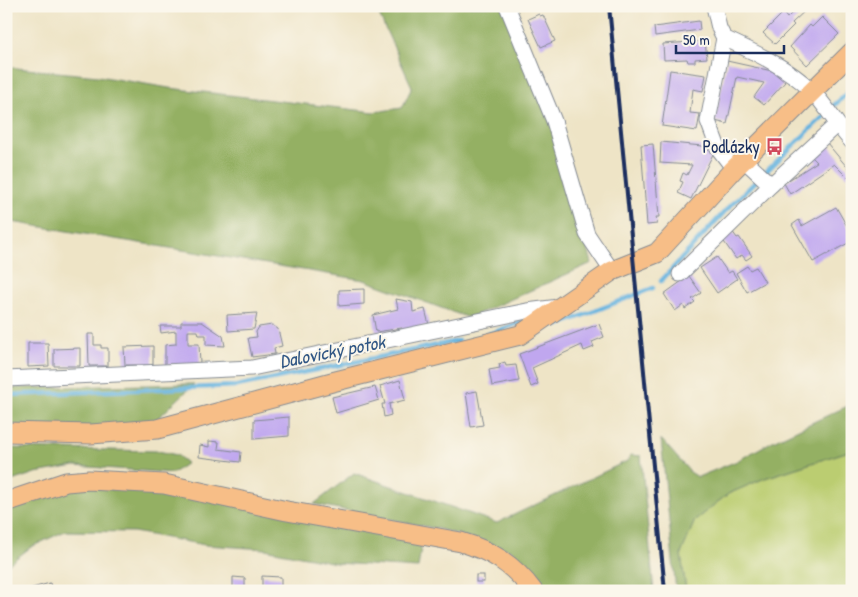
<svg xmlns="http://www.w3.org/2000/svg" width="858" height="597" viewBox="0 0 858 597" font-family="'Patrick Hand',sans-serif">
<rect width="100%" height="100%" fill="#fbf7ec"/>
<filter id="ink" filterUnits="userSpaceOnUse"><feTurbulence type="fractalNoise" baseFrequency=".02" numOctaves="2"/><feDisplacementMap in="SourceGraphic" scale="10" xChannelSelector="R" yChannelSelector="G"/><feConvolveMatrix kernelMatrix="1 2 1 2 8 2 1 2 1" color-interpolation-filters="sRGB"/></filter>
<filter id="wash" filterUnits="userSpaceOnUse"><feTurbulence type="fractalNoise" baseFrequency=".0096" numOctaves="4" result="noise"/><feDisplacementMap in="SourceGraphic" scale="20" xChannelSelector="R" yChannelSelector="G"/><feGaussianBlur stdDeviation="1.12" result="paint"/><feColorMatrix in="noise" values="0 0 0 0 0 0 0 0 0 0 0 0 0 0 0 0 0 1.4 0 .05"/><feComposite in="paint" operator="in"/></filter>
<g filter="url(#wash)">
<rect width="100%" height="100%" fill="#eee4c6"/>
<path fill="#bbcd71" stroke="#6b7e68" d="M852,450V591H686L681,554L695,520L728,494L765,478Z"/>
<g fill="#94b063" stroke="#587060">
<path d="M375,6H504L553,128L592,263L469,318L364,280L6,221V67L98,76L169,88L374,112L402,108L412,87Z"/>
<path d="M194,384L154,422L95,432L6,425V388Z"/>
<path d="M852,404V450L765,478L728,494L695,520L681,554L686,591H676L661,439L690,472L698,477L737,461L773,441Z"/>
<path d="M6,448L158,451L177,455L187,463L173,473L75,466L35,473L6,483Z"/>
<path d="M630,455L641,456L654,591H543L529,568L511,550L439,529L314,504L354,473L497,523L629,460Z"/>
<path d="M76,486L166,488L422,541L418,568L336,563L265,549L205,545L134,532L65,531L31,547L6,566V505Z"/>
</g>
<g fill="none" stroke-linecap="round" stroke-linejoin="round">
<g stroke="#65b3df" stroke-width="4.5">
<path d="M831,108L852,89"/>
<path d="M661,281L728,208L824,116"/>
<path d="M548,324L559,325L653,288"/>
<path d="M489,334L519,323H527"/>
<path d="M6,395L237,386L458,341"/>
</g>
</g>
<g id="blocks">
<g fill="#c0a7ef">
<path d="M740,6H756V8L741,9Z"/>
<path d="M799,6H810L792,23L794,25L775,44L763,33L783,13L787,18Z"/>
<path d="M539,14L540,16L543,15L555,41L541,47L528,19Z"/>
<path d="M822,17L839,34L807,65L790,47L810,25L812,27Z"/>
<path d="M699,21L700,30L655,36L654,27Z"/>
<path d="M705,41L707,58L695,59V62H688L687,59L664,60L663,44Z"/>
<path d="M727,61L772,71L785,82L764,105L754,97L764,83L737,77L727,124L715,121Z"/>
<path d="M670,70L706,75L703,91L693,89L690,113L700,114L697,131L662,126Z"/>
<path d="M661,142L702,146L714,152L691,199L678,193L683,182L680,181L683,173L687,175L692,165L660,163Z"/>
<path d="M827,143L852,173L847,177L834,164L790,194L784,183L817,162L812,157Z"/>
<path d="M653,144L659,217H656L657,224L647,225L641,145Z"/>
<path d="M836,207L852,235V241L813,262L792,225L799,220L802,226Z"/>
<path d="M732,231L737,238L739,237L752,256L746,260L742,255L736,259L722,239Z"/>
<path d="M717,257L728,273L732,271L737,279L717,293L700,268Z"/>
<path d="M747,266L750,270L756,267L765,282L747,292L736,273Z"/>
<path d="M689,276L701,293L692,299L695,302L685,309L683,305L675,311L664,294Z"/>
<path d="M364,289V304L339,306V290Z"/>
<path d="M396,299L412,302L413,312L425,309L429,325L402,331V328L376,332L373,315L398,309Z"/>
<path d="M257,313L254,329L228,331L227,315Z"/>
<path d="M181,322H202L223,336L225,346L206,345V335H199L198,331H188V344H199L200,364L165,365V345L176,344V331L161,333L160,326H181Z"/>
<path d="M599,324L604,337L592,342L594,347L584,351L582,345L532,368L538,384L531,387L519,354Z"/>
<path d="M272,325L278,329L282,346L274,348L275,354L252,357L248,338L257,337L256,332L259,327Z"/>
<path d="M88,334H94V345H101V348H108V366H89Z"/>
<path d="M28,343H48L49,366L28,367Z"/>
<path d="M153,346V365H125L124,347Z"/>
<path d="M80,348V366H54V349Z"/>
<path d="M505,362L506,366L516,365L519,381L492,386L489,370L500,368L499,364Z"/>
<path d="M400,380L405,400L389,404L391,415L384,417L382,404H385L380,386Z"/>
<path d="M375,387L379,400L336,413L332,397Z"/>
<path d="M477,391L483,425L471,427L466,393Z"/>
<path d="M289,417V436L254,439V420Z"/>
<path d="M209,441L219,442L218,449L241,452L240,462L199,457L200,445L209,447Z"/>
<rect x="476" y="575" width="8" height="7"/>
<path d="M262,576L281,577V591L262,589Z"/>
<path d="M233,577L245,578V591H233Z"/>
<path d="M50,583L52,591H32V588Z"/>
</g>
</g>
</g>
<g filter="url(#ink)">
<use href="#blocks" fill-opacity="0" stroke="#848a92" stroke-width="1"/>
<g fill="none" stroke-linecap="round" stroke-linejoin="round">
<defs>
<g id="minor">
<path d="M507,6L554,121L587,234L612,271"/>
<path d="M714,6L719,28L724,38L708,121L718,148L734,169"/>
<path d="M724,38C754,52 787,67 811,90C826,105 837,126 852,142"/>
<path d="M744,160L771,185"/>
<path d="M680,274L771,185L836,125"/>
<path d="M6,379L252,368L527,311L559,307"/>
</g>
<g id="major">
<path d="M6,432L91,434L157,429L332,382L520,335L612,271L657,253L734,169L852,52"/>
<path d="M6,502L66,482L89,480L164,484L287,511L461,542C492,551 514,565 533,591"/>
</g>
</defs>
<use href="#minor" stroke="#848a92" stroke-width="17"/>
<use href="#major" stroke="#848a92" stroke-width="21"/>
<use href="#minor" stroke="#fff" stroke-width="15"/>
<use href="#major" stroke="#f7be87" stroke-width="19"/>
<path stroke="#1b2f5e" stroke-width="4" d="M609,6L665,591"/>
</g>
</g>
<defs>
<symbol id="bus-bare" viewBox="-9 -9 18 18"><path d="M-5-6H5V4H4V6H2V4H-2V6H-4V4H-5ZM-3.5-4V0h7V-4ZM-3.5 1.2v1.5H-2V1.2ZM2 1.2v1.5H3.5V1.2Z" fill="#d1495b" stroke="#fbf7ec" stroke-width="2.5" paint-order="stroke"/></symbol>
</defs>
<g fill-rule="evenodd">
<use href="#bus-bare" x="762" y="134" width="25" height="25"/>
</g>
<g text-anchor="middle" stroke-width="4" stroke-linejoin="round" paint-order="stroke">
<g font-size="18" fill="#1b2f5e" stroke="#fbf7ec" text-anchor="end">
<text x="760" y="153">Podlázky</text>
</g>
<g font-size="19" font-style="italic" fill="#315785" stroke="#fbf7ec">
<text transform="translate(332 351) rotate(-11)" y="7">Dalovický potok</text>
</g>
</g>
<rect width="858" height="597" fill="none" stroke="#fbf7ec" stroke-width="25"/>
<path d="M676 45v8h108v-8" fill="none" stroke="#1b2f5e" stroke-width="2.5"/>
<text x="683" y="45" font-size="15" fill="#1b2f5e" stroke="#fbf7ec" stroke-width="4" paint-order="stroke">50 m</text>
</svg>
